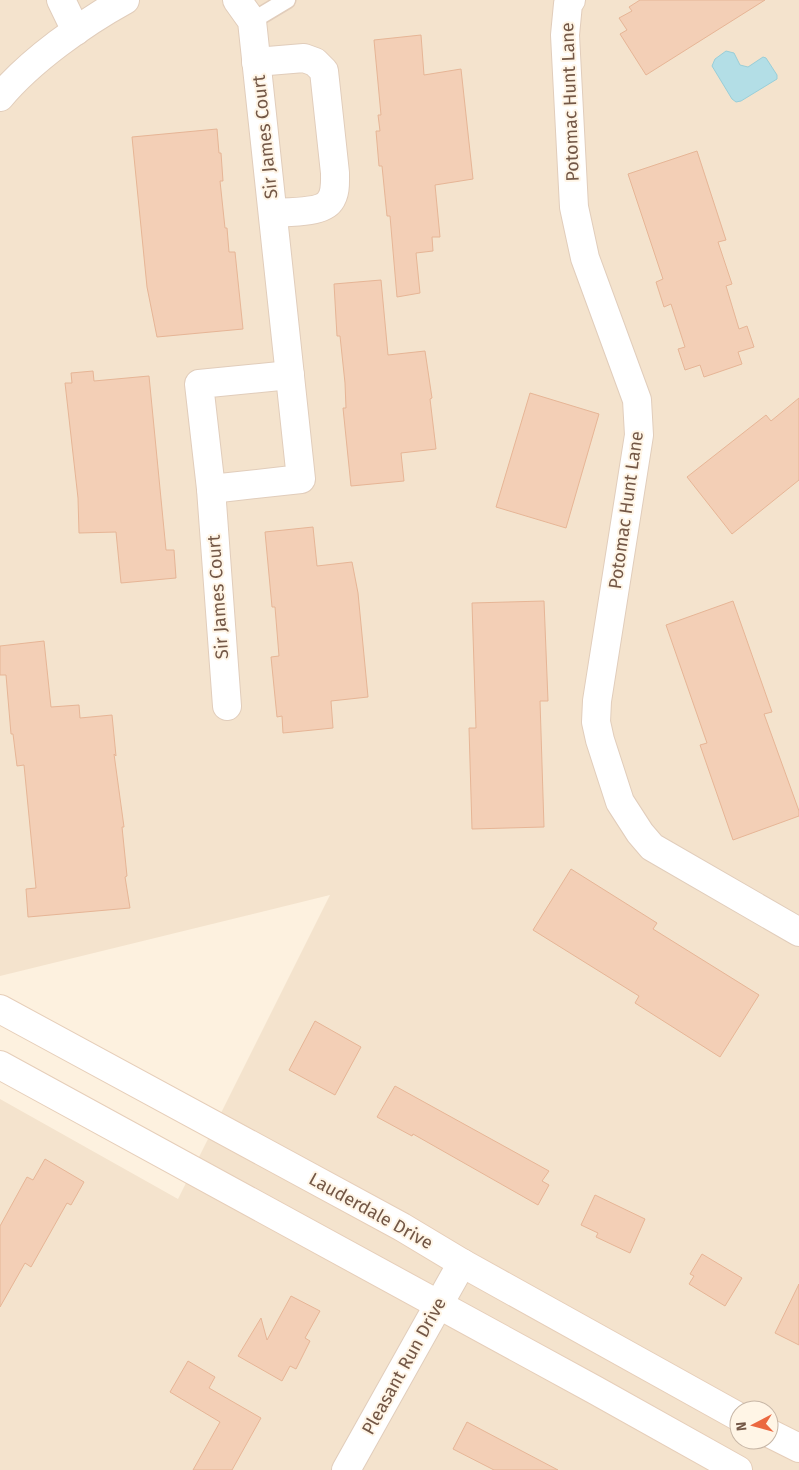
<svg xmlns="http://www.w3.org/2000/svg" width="799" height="1470" viewBox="0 0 799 1470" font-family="'Fira Sans',sans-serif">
<rect width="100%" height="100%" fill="#fdf1df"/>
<path fill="#f4e3cd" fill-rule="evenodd" d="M0,0H799V1470H0V1099L178,1199L330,895L0,976ZM739,1410H769V1440H739Z"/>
<path fill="#b3dee6" stroke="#99ced8" d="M726,51L734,53L740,65L748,67L763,57L766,58L777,75V79L741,101L736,102L732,99L712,66L715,59Z"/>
<g fill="#f3cfb6" stroke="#e6b596">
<path d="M640,0H765L646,75L620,34L627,30L619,18L632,11L629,7Z"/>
<path d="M421,35L424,75L461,69L473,179L435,185L440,237H432L433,251L416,253L420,293L397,297L390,216H387L382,166H379L376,131H380L378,115H381L374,40Z"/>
<path d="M217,129L219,153H221L223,181H220L225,228H227L229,252H235L243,329L157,337L147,287L132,137Z"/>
<path d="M697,151L726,240L718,242L732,284L726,286L739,329L747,326L754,347L738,352L742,364L704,377L700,365L685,370L678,349L685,347L671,304L664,307L656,282L663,279L628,174Z"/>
<path d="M381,280L388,355L425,351L432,398L430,399L436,449L401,453L404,481L351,486L343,408H346L345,383L340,336H337L334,284Z"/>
<path d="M93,371L94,381L149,376L166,550H174L176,578L121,583L116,532L79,533L78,498L65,383H72L71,373Z"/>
<path d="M530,393L599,414L566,528L496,507Z"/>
<path d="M799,398V480L732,534L687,477L766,415L771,421Z"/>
<path d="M313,527L317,566L352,562L358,593L368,697L331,701L333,728L283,733L282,716L277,717L271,657L279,656L275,607H272L265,532Z"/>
<path d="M544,601L548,701H540L544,827L472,829L469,728H476L472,603Z"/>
<path d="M733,601L772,712L764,714L799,811V816L733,840L700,745L707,743L666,625Z"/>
<path d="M44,641L51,707L79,705L80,718L112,715L116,756L114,754L124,827H122L127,876L125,877L130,908L28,917L26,889L36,888L24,765L17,766L13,734H11L6,675H0V646Z"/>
<path d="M571,869L657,923L653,929L759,995L720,1057L635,1003L639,996L533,930Z"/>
<path d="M315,1021L361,1047L335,1095L289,1070Z"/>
<path d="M395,1086L549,1171L542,1181L549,1185L538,1205L413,1134L412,1136L377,1117Z"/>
<path d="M45,1159L84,1182L71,1205L67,1203L31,1267L25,1263L0,1307V1226L27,1177L33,1180Z"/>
<path d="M595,1195L645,1219L630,1253L596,1237L598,1233L581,1225Z"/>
<path d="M702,1254L742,1278L725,1306L689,1284L694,1276L690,1274Z"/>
<path d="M799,1284V1345L775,1333Z"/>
<path d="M291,1296L320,1311L305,1338L310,1341L296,1369L290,1366L282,1381L238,1356L261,1318L267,1340Z"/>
<path d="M188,1361L215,1377L209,1388L261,1418L232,1470H193L220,1422L170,1392Z"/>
<path d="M467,1422L501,1440L558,1470H494L453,1449Z"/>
</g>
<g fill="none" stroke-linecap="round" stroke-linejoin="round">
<defs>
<path id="service" d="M252,21L287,0"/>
<g id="minor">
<path d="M61,0L76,31"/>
<path d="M571,0L568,4L565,35L574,207L585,258L637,400L639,435L597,701L596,722L600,740L620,802L640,833L652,847L799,932"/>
<path d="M256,62L304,58L315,62L324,71L335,173C335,182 336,193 330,201C322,213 287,212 273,213"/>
<path d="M0,97C30,61 83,23 125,0"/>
<path d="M211,489L199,384L290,375"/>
<path d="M227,706L211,489L301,479L252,21L237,0"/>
<path d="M346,1470L462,1263"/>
</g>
<g id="secondary">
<path d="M0,1009L402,1227L462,1263L739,1417"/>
<path d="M0,1065L595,1390L738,1470"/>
<path d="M769,1433L799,1448"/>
</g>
</defs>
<use href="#service" stroke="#e1cdbb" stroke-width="19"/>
<use href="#minor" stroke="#e1cdbb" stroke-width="30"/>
<use href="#secondary" stroke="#e6ceb9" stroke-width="30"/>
<use href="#service" stroke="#fff" stroke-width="16"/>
<use href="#minor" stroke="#fff" stroke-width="28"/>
<use href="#secondary" stroke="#fff" stroke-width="28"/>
</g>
<g text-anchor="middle" stroke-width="4" stroke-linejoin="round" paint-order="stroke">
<g font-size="18" fill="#735746" stroke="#fff5e6">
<text transform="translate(570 102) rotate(-92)" y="6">Potomac Hunt Lane</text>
<text transform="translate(265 137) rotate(-96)" y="6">Sir James Court</text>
<text transform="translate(626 510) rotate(-82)" y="6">Potomac Hunt Lane</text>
<text transform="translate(218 597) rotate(-94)" y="6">Sir James Court</text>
<text transform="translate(371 1211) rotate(29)" y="6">Lauderdale Drive</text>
<text transform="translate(404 1366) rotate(-61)" y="6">Pleasant Run Drive</text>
</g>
</g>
<g transform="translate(754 1425) rotate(264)"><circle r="24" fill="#fff5e6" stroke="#c7b6a6"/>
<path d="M0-4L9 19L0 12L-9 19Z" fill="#eb6840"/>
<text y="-8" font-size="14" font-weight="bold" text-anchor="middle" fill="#735746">N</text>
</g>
</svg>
